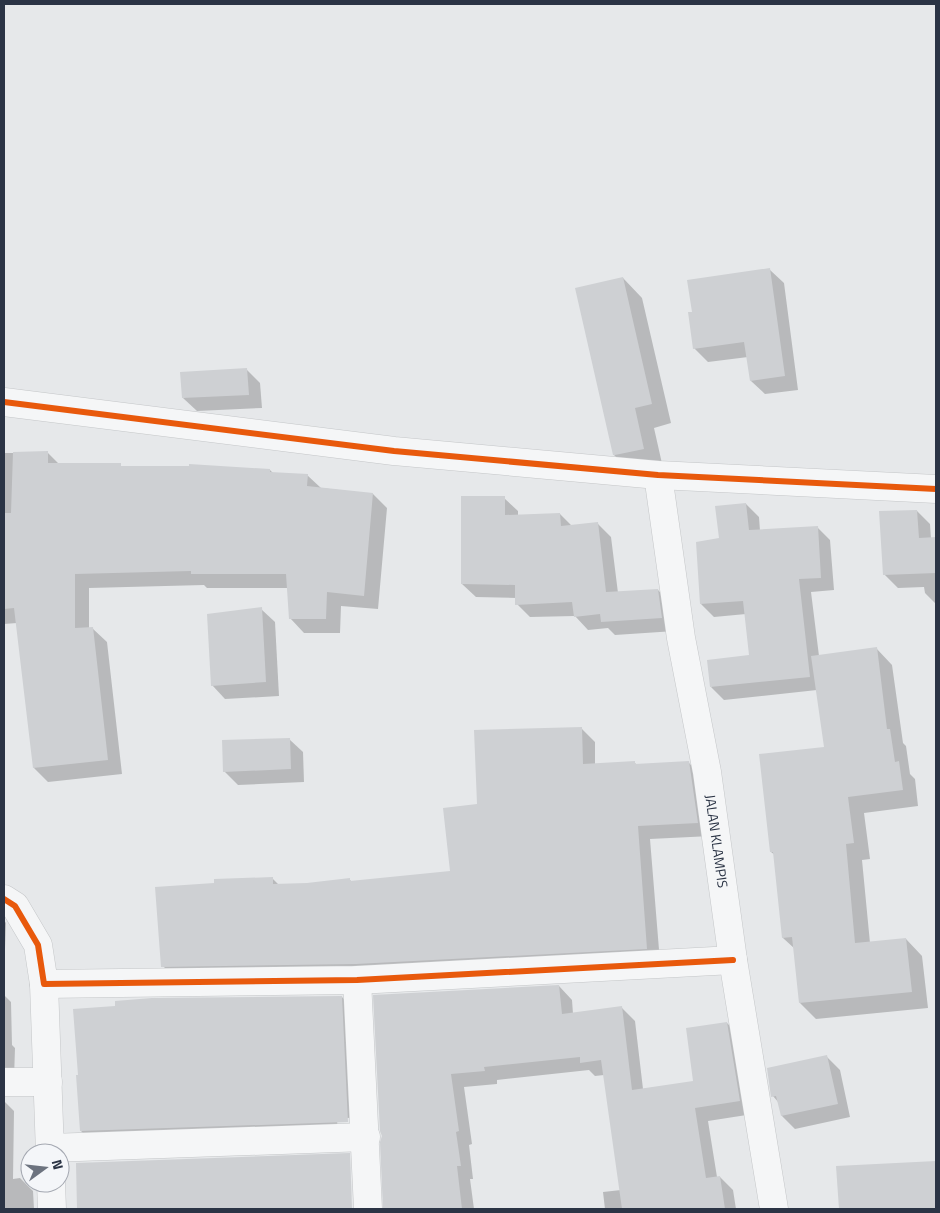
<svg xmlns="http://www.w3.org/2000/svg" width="940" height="1213" viewBox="0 0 940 1213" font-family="'Titillium Web',sans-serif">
<rect width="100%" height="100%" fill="#e6e8ea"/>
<g fill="#0003">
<path d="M770,270L784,283L798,390L765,394L751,381L748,357L708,362L694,348Z"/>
<path d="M623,278L642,298L671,423L654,428L663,468L634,474L614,455Z"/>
<path d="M247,370L260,383L262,408L197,411L183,398Z"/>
<path d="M4,453H48L59,464L120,465L123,468L270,470L273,473L307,475L321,488L373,494L387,508L378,609L341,606L340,633H304L290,618L288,588H207L204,585L89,588V628H92L107,642L122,774L48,782L34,768L17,623L4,624Z"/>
<path d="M504,498L518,511V516L560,514L572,526L598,524L611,537L618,593L658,590L671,604L675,631L615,635L608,628L588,630L575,616L530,617L517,604L516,598L476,597L462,584Z"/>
<path d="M746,504L759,517L760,531L817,527L830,540L834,590L811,592L819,656L876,648L892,665L903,743L906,746L910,774L915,779L918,806L864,813L870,859L862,860L870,943L906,939L922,956L928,1008L816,1019L800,1003L795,949L783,938L775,855L771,852L825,749L817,690L724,700L711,687L750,657L746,614L714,617L701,604L721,539Z"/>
<path d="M917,511L930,524L931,539L936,538V604L925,593L924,587L898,588L884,574Z"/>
<path d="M261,609L275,622L279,696L225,699L212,685Z"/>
<path d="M582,729L595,742V765L634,762L637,765L689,763L702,776L711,836L650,839L660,962L176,979L163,966L272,878L279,885L307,884L350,880L352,882L451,872L479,805Z"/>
<path d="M289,739L303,752L304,782L238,785L224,771Z"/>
<path d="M4,920L6,923L4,975Z"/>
<path d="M559,986L572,1000L573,1014L622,1008L635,1021L643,1089L695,1082L727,1023L740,1036L753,1114L708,1121L717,1177H720L733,1190L736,1209H605L603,1192L621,1190L604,1075L595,1076L589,1070L497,1080V1084L464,1087L472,1144L469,1145L473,1179H470L474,1209H385L382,1142L383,1136L381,1130Z"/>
<path d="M4,995L11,1002L12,1045L15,1048L14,1079L4,1086Z"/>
<path d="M342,997L353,1009L358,1117L337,1119L338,1134L92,1142L81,1131Z"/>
<path d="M826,1056L840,1070L850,1117L795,1129L782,1116L779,1103L773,1096Z"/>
<path d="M4,1101L14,1111L13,1179L20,1178L33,1191L34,1209H4Z"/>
<path d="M936,1163V1209H840L837,1168Z"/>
<path d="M77,1164L340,1168L341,1209H78Z"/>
</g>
<g fill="#ced0d3">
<path d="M770,268L785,376L750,381L744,342L693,349L688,312H692L687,280Z"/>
<path d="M623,277L652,404L635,408L644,449L615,455H613L575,288Z"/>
<path d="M247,368L249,395L182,398L180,372Z"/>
<path d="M48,451V463H121V466H189V464L270,469V472L308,474L307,486L373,493L364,596L327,592L326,619H289L286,574H191V571L75,574V628L93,627L108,760L33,768L14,608L4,609V513H11L13,452Z"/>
<path d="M461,496H505V515L560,513L561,526L598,522L606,592L658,589L662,618L601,622L600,614L574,617L572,602L515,605V585L461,584Z"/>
<path d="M746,503L749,530L818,526L821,578L799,579L810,677L710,687L707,660L749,655L743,601L700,604L696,542L719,538L715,506Z"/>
<path d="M917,510L919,538L936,537V573L883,575L879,511Z"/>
<path d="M262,607L266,682L211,686L207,614Z"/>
<path d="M877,647L887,729H890L895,762L899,761L903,790L848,797L854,843L846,844L855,943L906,938L912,992L799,1003L792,937L782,938L773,852H770L759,754L824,747L811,656Z"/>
<path d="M582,727L583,764L635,761V764L689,761L698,823L638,826L647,949L356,964L161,967L155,887L214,883V879L273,877V884L307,883L350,878V881L450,871L443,808L477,804L474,730Z"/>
<path d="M290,738L291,769L223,772L222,740Z"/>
<path d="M559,985L562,1014L622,1006L632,1090L693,1081L686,1028L727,1022L740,1101L695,1108L706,1178L720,1176L725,1209H622L601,1060L580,1063V1057L484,1067L485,1071L451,1074L459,1131L456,1132L461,1166H457L462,1209H383L380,1142L382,1136L380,1131L373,995Z"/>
<path d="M342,996L348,1122L80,1131L76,1075H78L73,1009L115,1006V1001L152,998Z"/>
<path d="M827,1055L838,1104L781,1116L776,1096L771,1097L767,1068Z"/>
<path d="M350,1153L352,1209H77L76,1163Z"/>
<path d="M936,1161V1209H839L836,1166Z"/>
</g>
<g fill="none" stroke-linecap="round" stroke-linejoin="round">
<defs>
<g id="street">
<path d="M4,402L394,451L658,475L936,489"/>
<path id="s1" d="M658,475L681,638L707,772L733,960L774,1209"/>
<path d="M4,899L15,906L38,945L44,984L357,980L733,960"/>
<path d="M357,980L368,1209"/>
<path d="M44,984L50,1153"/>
<path d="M4,1082H48"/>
<path d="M50,1148L366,1137"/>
<path d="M51,1183L52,1209"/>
</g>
</defs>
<use href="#street" stroke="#c4c6c8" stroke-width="29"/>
<use href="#street" stroke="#f5f6f7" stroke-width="28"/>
<defs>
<g id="cycleway">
<path d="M4,402L394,451L658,475L936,489"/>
<path d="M4,899L15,906L38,945L44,984L357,980L733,960"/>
</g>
</defs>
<use href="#cycleway" stroke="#f4f6f9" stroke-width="9"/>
<use href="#cycleway" stroke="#e8590c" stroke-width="6"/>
</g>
<g text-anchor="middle" stroke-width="4.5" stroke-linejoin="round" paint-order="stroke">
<g font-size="14" fill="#2b3445" stroke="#f4f6f9">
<text dy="5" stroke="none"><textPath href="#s1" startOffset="371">JALAN KLAMPIS</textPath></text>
</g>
</g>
<rect width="940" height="1213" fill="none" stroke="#2b3445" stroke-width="10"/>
<g transform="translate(45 1168) rotate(75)"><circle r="24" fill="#f4f6f9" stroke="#a4a8b1"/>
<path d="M0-4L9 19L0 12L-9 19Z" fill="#6c737f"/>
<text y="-8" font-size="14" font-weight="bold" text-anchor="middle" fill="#2b3445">N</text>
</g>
</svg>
